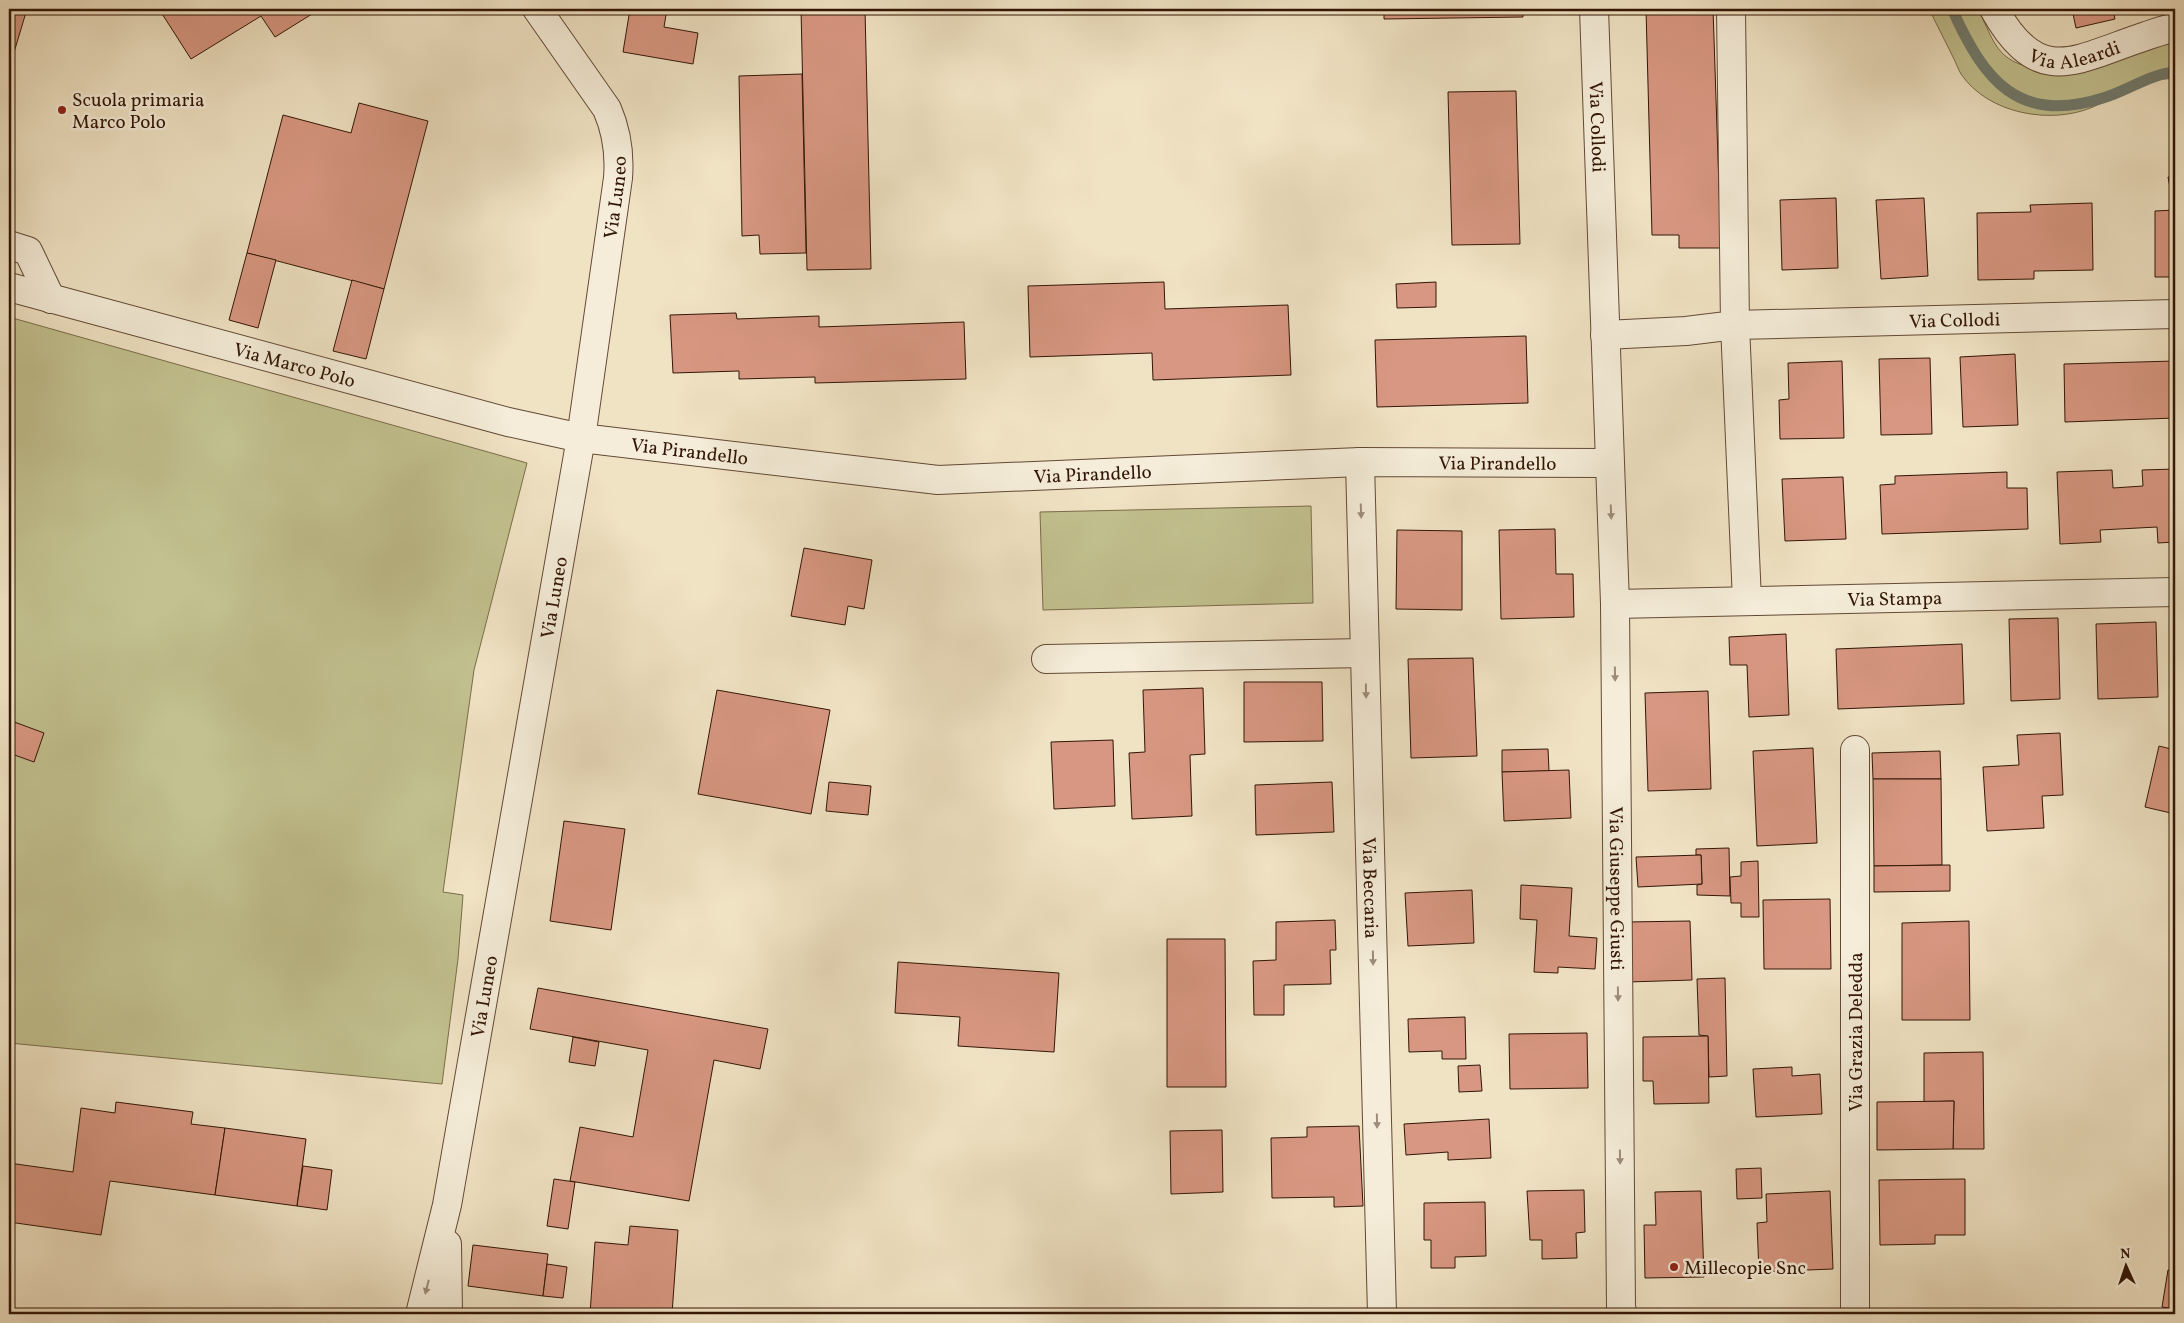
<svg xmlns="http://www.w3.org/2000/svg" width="2184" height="1323" viewBox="0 0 2184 1323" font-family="Vollkorn,serif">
<rect width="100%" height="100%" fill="#f0e3c4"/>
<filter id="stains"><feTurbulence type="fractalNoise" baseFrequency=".004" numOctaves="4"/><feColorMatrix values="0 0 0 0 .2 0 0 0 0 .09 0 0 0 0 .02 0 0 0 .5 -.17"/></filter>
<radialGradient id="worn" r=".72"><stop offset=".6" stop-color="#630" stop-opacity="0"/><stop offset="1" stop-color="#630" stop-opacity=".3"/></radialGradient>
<g fill="#c2c18f" stroke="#7a6c4a">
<path d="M1929,9H1978C1995,43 1996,61 2037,69L2175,33V78C2140,80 2124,93 2093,107C2051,125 1988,114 1961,74C1958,69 1956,63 1953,57C1945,41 1937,25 1929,9Z"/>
<path d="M9,317L527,463L474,670L443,892L463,895L458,959L442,1084L9,1043Z"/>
<path d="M1311,506L1313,603L1043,610L1040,512Z"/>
</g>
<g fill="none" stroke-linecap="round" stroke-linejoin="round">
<path stroke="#707b6e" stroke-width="11" d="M1952,9C1984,80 2018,125 2103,98C2127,91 2150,74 2175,72"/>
</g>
<g fill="#d89782" stroke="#321605">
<path d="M9,9H27L9,69Z"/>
<path d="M159,9H320L275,37L261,16L191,59Z"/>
<path d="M630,9H667L664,27L698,33L693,64L623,52Z"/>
<path d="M801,9H865L871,269L807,270Z"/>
<path d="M1384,9H1523V17L1384,19Z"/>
<path d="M1646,9H1713L1721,248H1679V235H1652Z"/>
<path d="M2072,9H2113L2115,19L2076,28Z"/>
<path d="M802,74L806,253L760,254L759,235L742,236L739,76Z"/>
<path d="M1516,91L1520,244L1452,245L1448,92Z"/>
<path d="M359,103L428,121L384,289L247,253L283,115L351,133Z"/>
<path d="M2168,177H2175V203H2173Z"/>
<path d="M1836,198L1838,268L1782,270L1780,200Z"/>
<path d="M1924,198L1928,276L1881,279L1876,200Z"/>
<path d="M2092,203L2093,270L2034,271V279L1978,280L1977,213L2031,212L2030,205Z"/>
<path d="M2175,210V277H2155V211Z"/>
<path d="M247,253L276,260L258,328L229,320Z"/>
<path d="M352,280L384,289L366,359L333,351Z"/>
<path d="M1164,282L1165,309L1288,305L1291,375L1153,380L1152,353L1030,357L1028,286Z"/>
<path d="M1436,282V307L1397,308L1396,284Z"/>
<path d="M736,313L737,319L819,316V327L964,322L966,379L815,383V377L739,379V371L673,373L670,315Z"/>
<path d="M1526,336L1528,403L1377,407L1375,340Z"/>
<path d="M2015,354L2018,425L1963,427L1960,357Z"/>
<path d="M1930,358L1932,434L1881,435L1879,359Z"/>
<path d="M1842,361L1844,438L1780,439L1779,400L1789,399L1788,363Z"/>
<path d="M2175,361V418L2065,422L2064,364Z"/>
<path d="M2175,469V542L2158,543L2157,527L2100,530L2101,542L2060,544L2057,472L2112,470L2113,488L2143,486L2142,470Z"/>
<path d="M2007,472V488H2027L2028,529L1882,534L1880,485L1895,484V476Z"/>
<path d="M1843,477L1846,539L1785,541L1782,479Z"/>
<path d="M1555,529L1556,574H1573L1574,617L1501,619L1499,530Z"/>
<path d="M1397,530L1462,531V610L1396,609Z"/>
<path d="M804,548L872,560L864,609L848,606L845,625L791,616Z"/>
<path d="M2058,618L2060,699L2011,701L2009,619Z"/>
<path d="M2156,622L2158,697L2098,699L2096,624Z"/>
<path d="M1786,634L1789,715L1749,717L1747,665H1730L1729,637Z"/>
<path d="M1962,644L1964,704L1838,709L1836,649Z"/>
<path d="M1473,658L1477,756L1411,758L1408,659Z"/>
<path d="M1244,682H1322L1323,741L1244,742Z"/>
<path d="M1203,688L1205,754L1190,755L1192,816L1132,819L1129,753L1145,752L1143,690Z"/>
<path d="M717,690L830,710L811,814L698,794Z"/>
<path d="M1708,691L1711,789L1648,791L1645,693Z"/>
<path d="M9,720L44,733L34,762L9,753Z"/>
<path d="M2060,733L2063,795L2042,796L2044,828L1987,831L1983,767L2019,765L2017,735Z"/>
<path d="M1113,740L1115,806L1054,809L1051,742Z"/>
<path d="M2159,746L2175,750V814L2145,807Z"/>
<path d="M1813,748L1817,843L1757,846L1753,751Z"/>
<path d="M1548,749L1549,771L1502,772V750Z"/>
<path d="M1940,751L1941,779H1873L1872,753Z"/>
<path d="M1569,770L1571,818L1504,821L1502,772Z"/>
<path d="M1873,779H1941L1942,865L1874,866Z"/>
<path d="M829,782L871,786L868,815L826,811Z"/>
<path d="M1332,782L1334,832L1256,835L1255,785Z"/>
<path d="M564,821L625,829L611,930L550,921Z"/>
<path d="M1729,848L1730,896L1697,895V885L1702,884L1701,855H1696V849Z"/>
<path d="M1701,855L1702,884L1638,887L1636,857Z"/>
<path d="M1758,861L1759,917H1741V903H1731L1730,877L1741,876V862Z"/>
<path d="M1950,865V891L1874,892V866Z"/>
<path d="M1521,885L1572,888L1569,936L1597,938L1595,969L1558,967V973L1534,972L1537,920L1520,919Z"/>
<path d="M1472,890L1474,943L1408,946L1405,893Z"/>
<path d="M1830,899L1831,969H1764L1763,900Z"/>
<path d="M1335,920L1336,950H1330L1331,984L1284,985V1015H1254L1253,961L1276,960V922Z"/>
<path d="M1690,921L1692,980L1628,982L1627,922Z"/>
<path d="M1969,921L1970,1020H1902V923Z"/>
<path d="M1167,939H1225L1226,1087H1167Z"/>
<path d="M898,962L1059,973L1054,1052L958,1046L960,1017L895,1013Z"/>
<path d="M1725,978L1727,1076L1709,1077L1708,1036L1699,1035L1697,979Z"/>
<path d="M538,988L768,1029L760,1069L714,1060L689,1201L570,1181L580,1127L633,1137L648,1050L530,1029Z"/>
<path d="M1465,1017L1466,1059H1442V1051L1409,1052L1408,1019Z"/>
<path d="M1587,1033L1588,1088L1510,1089L1509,1034Z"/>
<path d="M1708,1036L1709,1103L1654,1104L1653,1081H1643V1037Z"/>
<path d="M573,1037L599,1042L595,1066L569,1062Z"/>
<path d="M1983,1052L1984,1149H1953L1954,1101L1924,1102V1053Z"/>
<path d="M1480,1065L1482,1091L1459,1092L1458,1066Z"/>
<path d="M1792,1067V1076L1820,1074L1822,1114L1756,1117L1753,1069Z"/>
<path d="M1954,1101L1953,1149L1877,1150V1102Z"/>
<path d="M116,1102L193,1112L191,1124L225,1128L215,1195L110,1181L101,1235L9,1222V1163L73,1172L81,1108L115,1113Z"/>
<path d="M1489,1119L1491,1158L1448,1160V1152L1406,1155L1404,1124Z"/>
<path d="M1359,1126L1363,1206L1334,1207V1197L1272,1198L1271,1138L1307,1137V1127Z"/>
<path d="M225,1128L306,1139L297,1206L215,1195Z"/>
<path d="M1222,1130L1223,1192L1171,1194L1170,1131Z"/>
<path d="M303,1166L332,1170L327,1210L297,1206Z"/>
<path d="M1761,1168L1762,1198L1737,1199L1736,1169Z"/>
<path d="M554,1179L575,1182L568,1229L547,1226Z"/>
<path d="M1965,1179V1235H1935V1244L1880,1245L1879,1180Z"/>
<path d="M1584,1190L1585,1232L1576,1233L1577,1258L1542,1259V1240H1530L1527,1191Z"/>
<path d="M1701,1191L1704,1277L1645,1278L1644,1225H1656L1655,1192Z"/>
<path d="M1830,1191L1833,1269L1759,1272L1757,1223L1767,1222L1766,1194Z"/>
<path d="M1485,1202L1486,1256L1455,1257V1268H1431V1240H1424V1203Z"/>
<path d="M630,1226L678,1230L672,1314H590L595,1242L628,1245Z"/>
<path d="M473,1245L548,1254L543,1296L468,1286Z"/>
<path d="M547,1264L567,1267L563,1298L543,1296Z"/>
<path d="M2168,1270L2175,1271V1309L2162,1307Z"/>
</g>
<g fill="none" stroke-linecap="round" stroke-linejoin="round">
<defs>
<g id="minor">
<path id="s1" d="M1594,9L1615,604L1621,1308L1623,1314"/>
<path id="s2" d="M1994,9C2039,90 2076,59 2146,36C2155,33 2165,29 2175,28"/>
<path d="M9,245L28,251L51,299"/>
<path id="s3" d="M9,287L508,422L581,438L938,480L1360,462L1608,463"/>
<path d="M1605,335L1686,331L1735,325L1731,9"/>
<path id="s4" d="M1360,462L1382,1314"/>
<path id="s5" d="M1747,601L1735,325L2175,314"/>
<path id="s6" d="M1615,604L2175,592"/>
<path d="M1046,659L1365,653"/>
<path d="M1855,750V1314"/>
<path d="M447,1244L448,1314"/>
<path id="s7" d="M420,1314L447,1205L581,438L618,178C620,153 617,132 607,109L537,9"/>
</g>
</defs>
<use href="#minor" stroke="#624935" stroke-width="30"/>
<use href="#minor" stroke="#f5edd9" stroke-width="28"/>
</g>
<defs><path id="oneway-solid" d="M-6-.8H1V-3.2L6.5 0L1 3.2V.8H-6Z" transform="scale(1.25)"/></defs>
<g fill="#9d8c7a">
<use href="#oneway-solid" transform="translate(1361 511) rotate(88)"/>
<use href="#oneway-solid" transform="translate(1611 512) rotate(88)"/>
<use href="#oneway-solid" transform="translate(1615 674) rotate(89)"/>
<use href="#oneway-solid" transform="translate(1366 691) rotate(89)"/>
<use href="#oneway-solid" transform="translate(1373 958) rotate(89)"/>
<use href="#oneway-solid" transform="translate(1618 994) rotate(89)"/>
<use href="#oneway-solid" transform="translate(1377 1121) rotate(89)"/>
<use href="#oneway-solid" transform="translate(1620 1157) rotate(89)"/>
<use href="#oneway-solid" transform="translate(427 1287) rotate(104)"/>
</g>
<g fill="#8f2418" stroke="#f5edd9" stroke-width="2">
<circle cx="62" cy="110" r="5"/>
<circle cx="1674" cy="1267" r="5"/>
</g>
<g text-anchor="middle" stroke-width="5" stroke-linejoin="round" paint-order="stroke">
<g font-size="19" fill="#321605" stroke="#f5edd9">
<text dy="7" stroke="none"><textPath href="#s2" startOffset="104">Via Aleardi</textPath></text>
<text dy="7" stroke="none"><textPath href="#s1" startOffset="118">Via Collodi</textPath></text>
<text dy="7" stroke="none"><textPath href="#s7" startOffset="1134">Via Luneo</textPath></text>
<text dy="7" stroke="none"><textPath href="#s5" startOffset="496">Via Collodi</textPath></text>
<text dy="7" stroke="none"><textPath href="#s3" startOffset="296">Via Marco Polo</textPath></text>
<text dy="7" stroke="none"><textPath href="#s3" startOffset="701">Via Pirandello</textPath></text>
<text dy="7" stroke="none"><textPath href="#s3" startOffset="1511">Via Pirandello</textPath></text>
<text dy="7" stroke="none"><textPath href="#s3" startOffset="1106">Via Pirandello</textPath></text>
<text dy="7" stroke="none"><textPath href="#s7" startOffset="729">Via Luneo</textPath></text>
<text dy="7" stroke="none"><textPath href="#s6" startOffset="280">Via Stampa</textPath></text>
<text dy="7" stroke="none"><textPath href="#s4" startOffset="426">Via Beccaria</textPath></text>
<text dy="7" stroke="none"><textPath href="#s1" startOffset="880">Via Giuseppe Giusti</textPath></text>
<text dy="7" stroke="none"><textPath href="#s7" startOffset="324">Via Luneo</textPath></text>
<text transform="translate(1855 1032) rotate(-90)" y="7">Via Grazia Deledda</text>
</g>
<g font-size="19" fill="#321605" stroke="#f5edd9" text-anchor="start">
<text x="72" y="106">Scuola primaria<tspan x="72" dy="22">Marco Polo</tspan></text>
<text x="1684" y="1274">Millecopie Snc</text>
</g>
</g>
<rect width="2184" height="1323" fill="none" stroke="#f0e3c4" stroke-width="30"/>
<rect x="10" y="10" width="2164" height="1303" fill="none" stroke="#321605" stroke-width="2.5"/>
<rect x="15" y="15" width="2154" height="1293" fill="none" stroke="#321605"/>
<g transform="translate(2126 1266) rotate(357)" stroke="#f5edd9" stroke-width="4" paint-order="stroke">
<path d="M0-4L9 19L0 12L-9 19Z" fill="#321605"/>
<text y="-8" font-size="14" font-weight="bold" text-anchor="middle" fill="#321605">N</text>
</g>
<rect width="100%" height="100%" filter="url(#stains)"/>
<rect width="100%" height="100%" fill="url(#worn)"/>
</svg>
